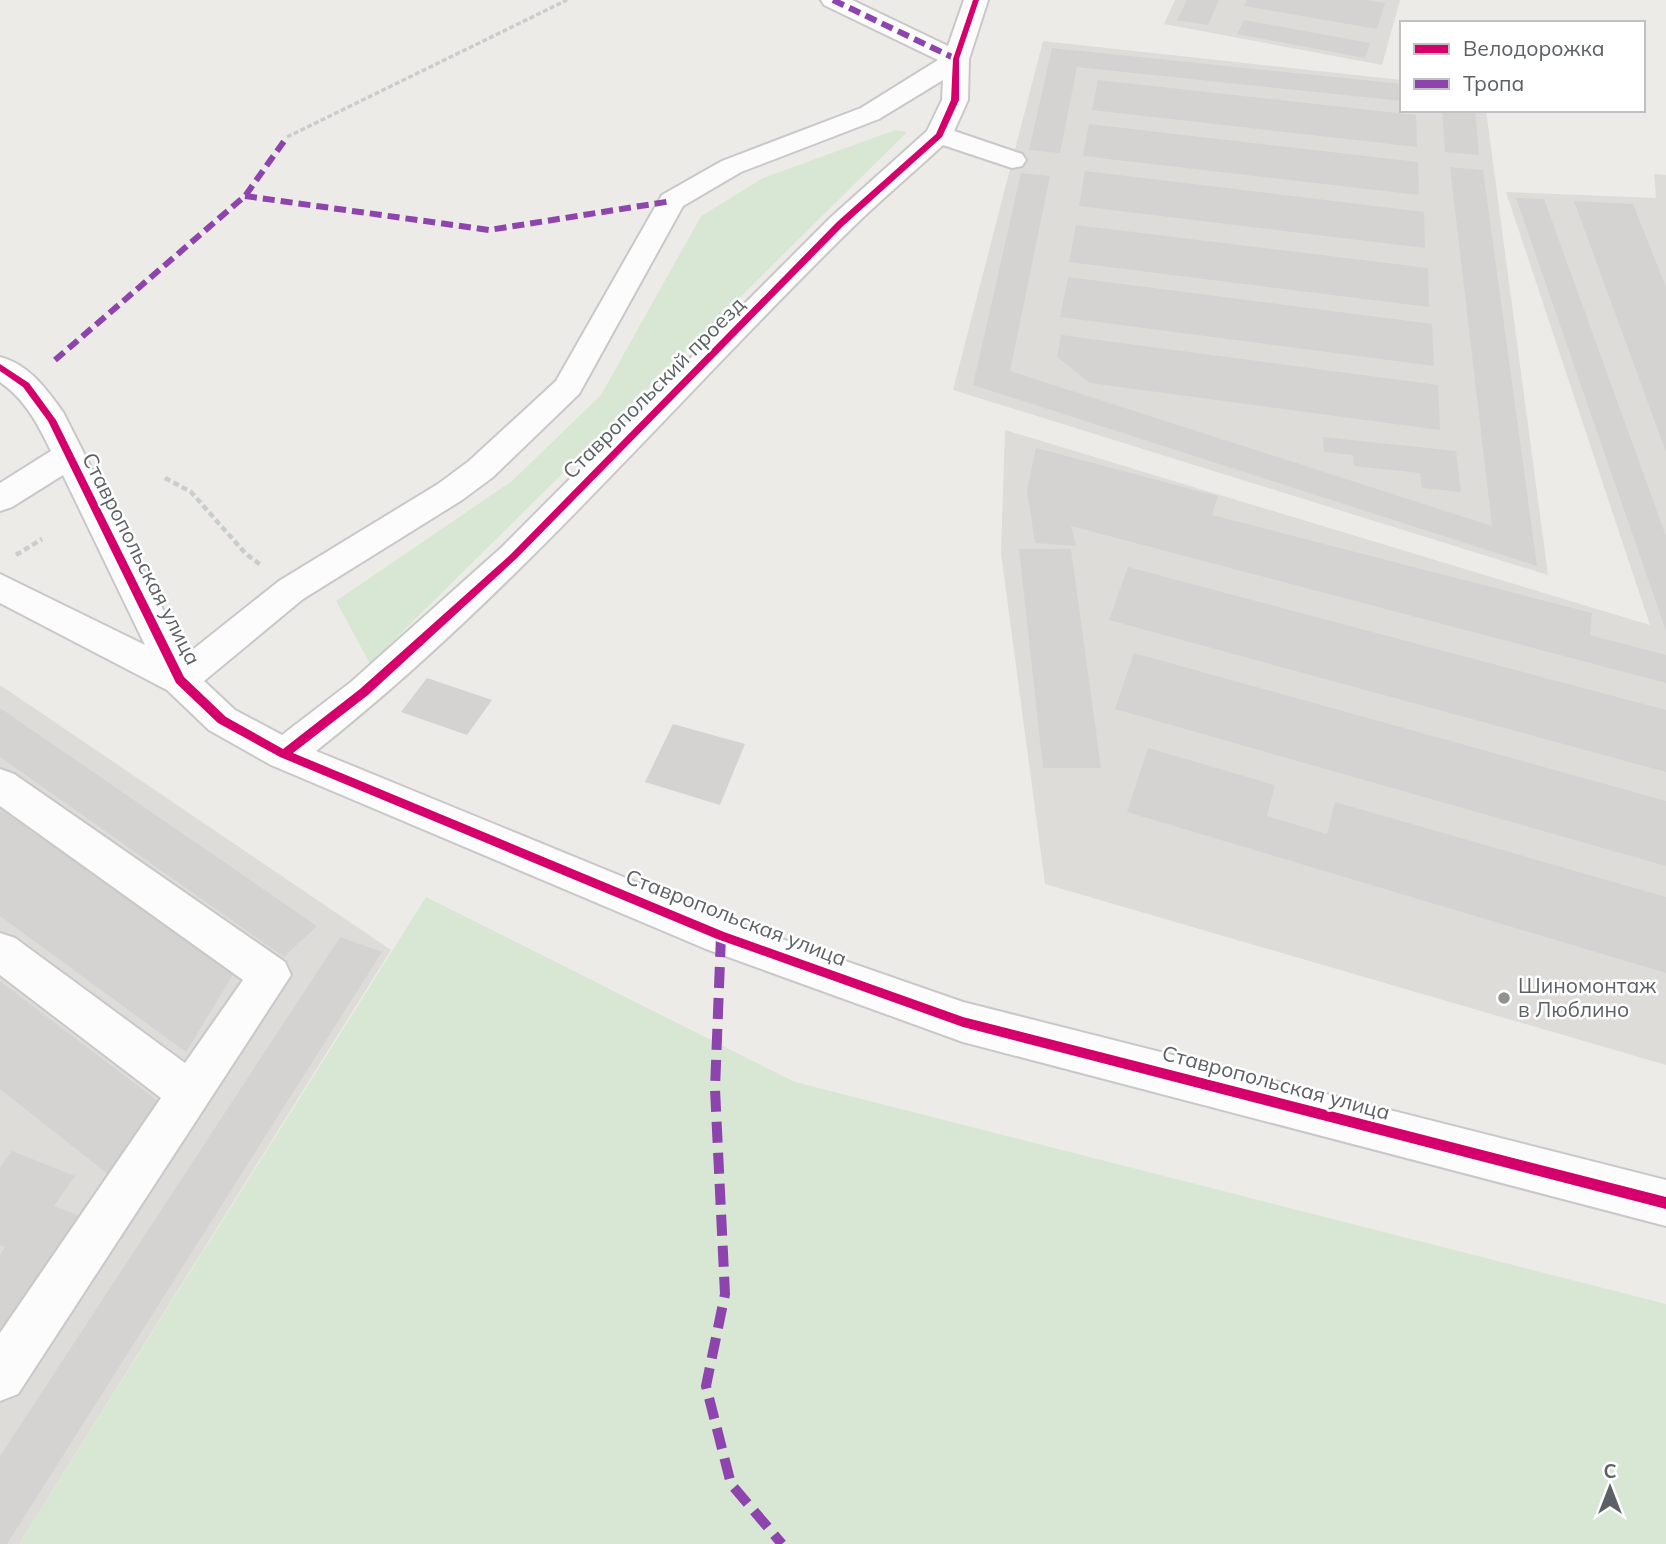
<svg xmlns="http://www.w3.org/2000/svg" width="1666" height="1544" viewBox="0 0 1666 1544" font-family="Mulish,sans-serif">
<rect width="100%" height="100%" fill="#edebe8"/>
<g fill="#dedcd9">
<path d="M1175,0H1400L1382,65L1164,24Z"/>
<path d="M1043,41L1402,80V110H1486L1548,575L953,390Z"/>
<path d="M1654,174L1666,175V1065L1045,884L1001,553L1005,430L1650,625L1506,192L1656,198Z"/>
<path d="M0,685L391,950L19,1544H0Z"/>
</g>
<g fill="#d8e7d4">
<path d="M895,130L907,132L370,664L336,601L512,481L601,395L701,216L763,178Z"/>
<path d="M426,897L795,1082L1666,1304V1544H19Z"/>
</g>
<g fill="#d4d3d1">
<path d="M1187,0H1219L1208,25L1177,20Z"/>
<path d="M1247,0H1366L1385,3L1377,29L1244,6Z"/>
<path d="M1244,20L1370,43L1365,58L1237,34Z"/>
<path d="M1052,48L1402,84V101L1077,67L1060,153L1029,150Z"/>
<path d="M1098,80L1416,115L1417,147L1092,110Z"/>
<path d="M1442,110H1475L1479,155L1445,152Z"/>
<path d="M1089,124L1418,162L1419,195L1083,156Z"/>
<path d="M1450,167L1483,170L1537,566L973,385L1021,173L1050,176L1010,371L1492,526Z"/>
<path d="M1085,171L1424,212L1425,248L1079,206Z"/>
<path d="M1516,198L1544,199L1666,536V631Z"/>
<path d="M1574,201L1633,204L1666,287V452Z"/>
<path d="M1076,225L1428,268L1429,307L1069,262Z"/>
<path d="M1068,277L1432,324L1434,366L1060,317Z"/>
<path d="M1061,335L1438,385L1440,430L1090,383L1057,357Z"/>
<path d="M1323,437L1456,451L1461,492L1422,488L1420,473L1354,466L1353,455L1324,452Z"/>
<path d="M1036,448L1218,496L1212,515L1592,613L1590,635L1666,655V683L1071,526L1076,546L1035,543L1027,491Z"/>
<path d="M1019,549H1071L1101,768H1043Z"/>
<path d="M1128,567L1666,710V772L1109,620Z"/>
<path d="M1134,653L1666,801V866L1115,709Z"/>
<path d="M427,678L492,700L467,735L401,712Z"/>
<path d="M0,708L317,926L284,957L0,757Z"/>
<path d="M673,724L745,744L720,805L645,782Z"/>
<path d="M1148,748L1275,785L1267,816L1327,834L1335,802L1666,897V973L1127,812Z"/>
<path d="M0,809L234,973L186,1052L0,916Z"/>
<path d="M340,937L382,952L7,1544H0V1456Z"/>
<path d="M0,981L171,1111L108,1174L0,1089Z"/>
<path d="M12,1151L75,1176L54,1206L87,1219L0,1350V1255L5,1247L0,1245V1167Z"/>
</g>
<g fill="none" stroke-linecap="round" stroke-linejoin="round">
<defs>
<g id="minor">
<path d="M821,0H852L948,46L964,0H988L969,59L968,100L954,131L1022,154L1026,160L1022,166L1012,168L943,145C912,174 879,201 849,231C672,405 512,596 316,751L733,922L963,1002L1666,1180V1226L963,1042L706,949L271,765L209,730L167,690L0,603V574L145,645L63,475L12,507L0,511V483L51,451C38,424 25,399 0,382V357C30,365 46,389 63,412L186,655L279,581L438,484L469,461L556,381L662,195L722,161L861,108L938,60L824,5ZM943,80L942,100L927,131L830,218L502,547L351,682L282,735L235,710L204,681L303,599L462,500L493,477L579,394L683,206L741,172L879,119Z"/>
<path d="M0,769L14,774L285,962L291,975L18,1394L0,1401V1333L161,1098L0,975V933L15,938L185,1063L243,980L0,806Z"/>
</g>
</defs>
<use href="#minor" stroke="#c9c8c8" stroke-width="4"/>
<path stroke="#c9cecb" stroke-width="3.5" stroke-dasharray="5 2.5" stroke-linecap="butt" d="M287,137L567,0"/>
<g stroke="#c9cecb" stroke-width="4.5" stroke-dasharray="6 3.5" stroke-linecap="butt">
<path d="M165,478L191,492L246,554L262,566"/>
<path d="M16,555L42,539"/>
</g>
<use href="#minor" fill="#fcfcfc" fill-rule="evenodd"/>
<g stroke="#8e44ad" stroke-width="6" stroke-dasharray="12 6" stroke-linecap="butt">
<path d="M833,0L956,59"/>
<path d="M245,196L489,230L672,201"/>
<path d="M55,360L245,196L287,137"/>
</g>
<path stroke="#8e44ad" stroke-width="10" stroke-dasharray="21 10" stroke-linecap="butt" d="M721,936L715,1089L725,1294L706,1386L731,1484L782,1544"/>
<defs>
<path id="cycleway" d="M973,0H979L959,59V100L942,137L843,226L517,558L368,695L293,753L724,932L963,1017L1666,1197V1209L963,1027L717,939L280,757L218,723L176,683L48,421L23,387L0,371V364L29,383L56,420L184,677L226,717L283,749L360,689L511,554L837,222L936,134L951,100L953,59Z"/>
</defs>
<use href="#cycleway" stroke="#fff" stroke-width="5"/>
<use href="#cycleway" fill="#d6006c" fill-rule="evenodd"/>
</g>
<circle fill="#8f9193" stroke="#fff" stroke-width="2.5" cx="1504" cy="998" r="7"/>
<g text-anchor="middle" stroke-width="5" stroke-linejoin="round" paint-order="stroke">
<g font-size="21" fill="#5d6165" stroke="#fff">
<text transform="translate(654 388) rotate(-45)" y="7">Ставропольский проезд</text>
<text transform="translate(141 559) rotate(63)" y="7">Ставропольская улица</text>
<text transform="translate(736 918) rotate(21)" y="7">Ставропольская улица</text>
<text transform="translate(1276 1083) rotate(15)" y="7">Ставропольская улица</text>
</g>
<g font-size="21" fill="#5d6165" stroke="#fff" text-anchor="start">
<text x="1518" y="993">Шиномонтаж<tspan x="1518" dy="24">в Люблино</tspan></text>
</g>
</g>
<rect x="1400" y="21" width="245" height="91" fill="#ffffff" stroke="#bec0c1" stroke-width="2"/>
<rect x="1414" y="44" width="35" height="10" fill="#d6006c" stroke="#bec0c1" stroke-width="2"/>
<text x="1463" y="56" font-size="21" fill="#5d6165">Велодорожка</text>
<rect x="1414" y="79" width="35" height="10" fill="#8e44ad" stroke="#bec0c1" stroke-width="2"/>
<text x="1463" y="91" font-size="21" fill="#5d6165">Тропа</text>
<g transform="translate(1610 1488)" stroke="#ffffff" stroke-width="5" paint-order="stroke">
<path d="M0-5L12 26L0 18L-12 26Z" fill="#5d6165"/>
<text y="-10" font-size="19" font-weight="bold" text-anchor="middle" fill="#5d6165">С</text>
</g>
</svg>
